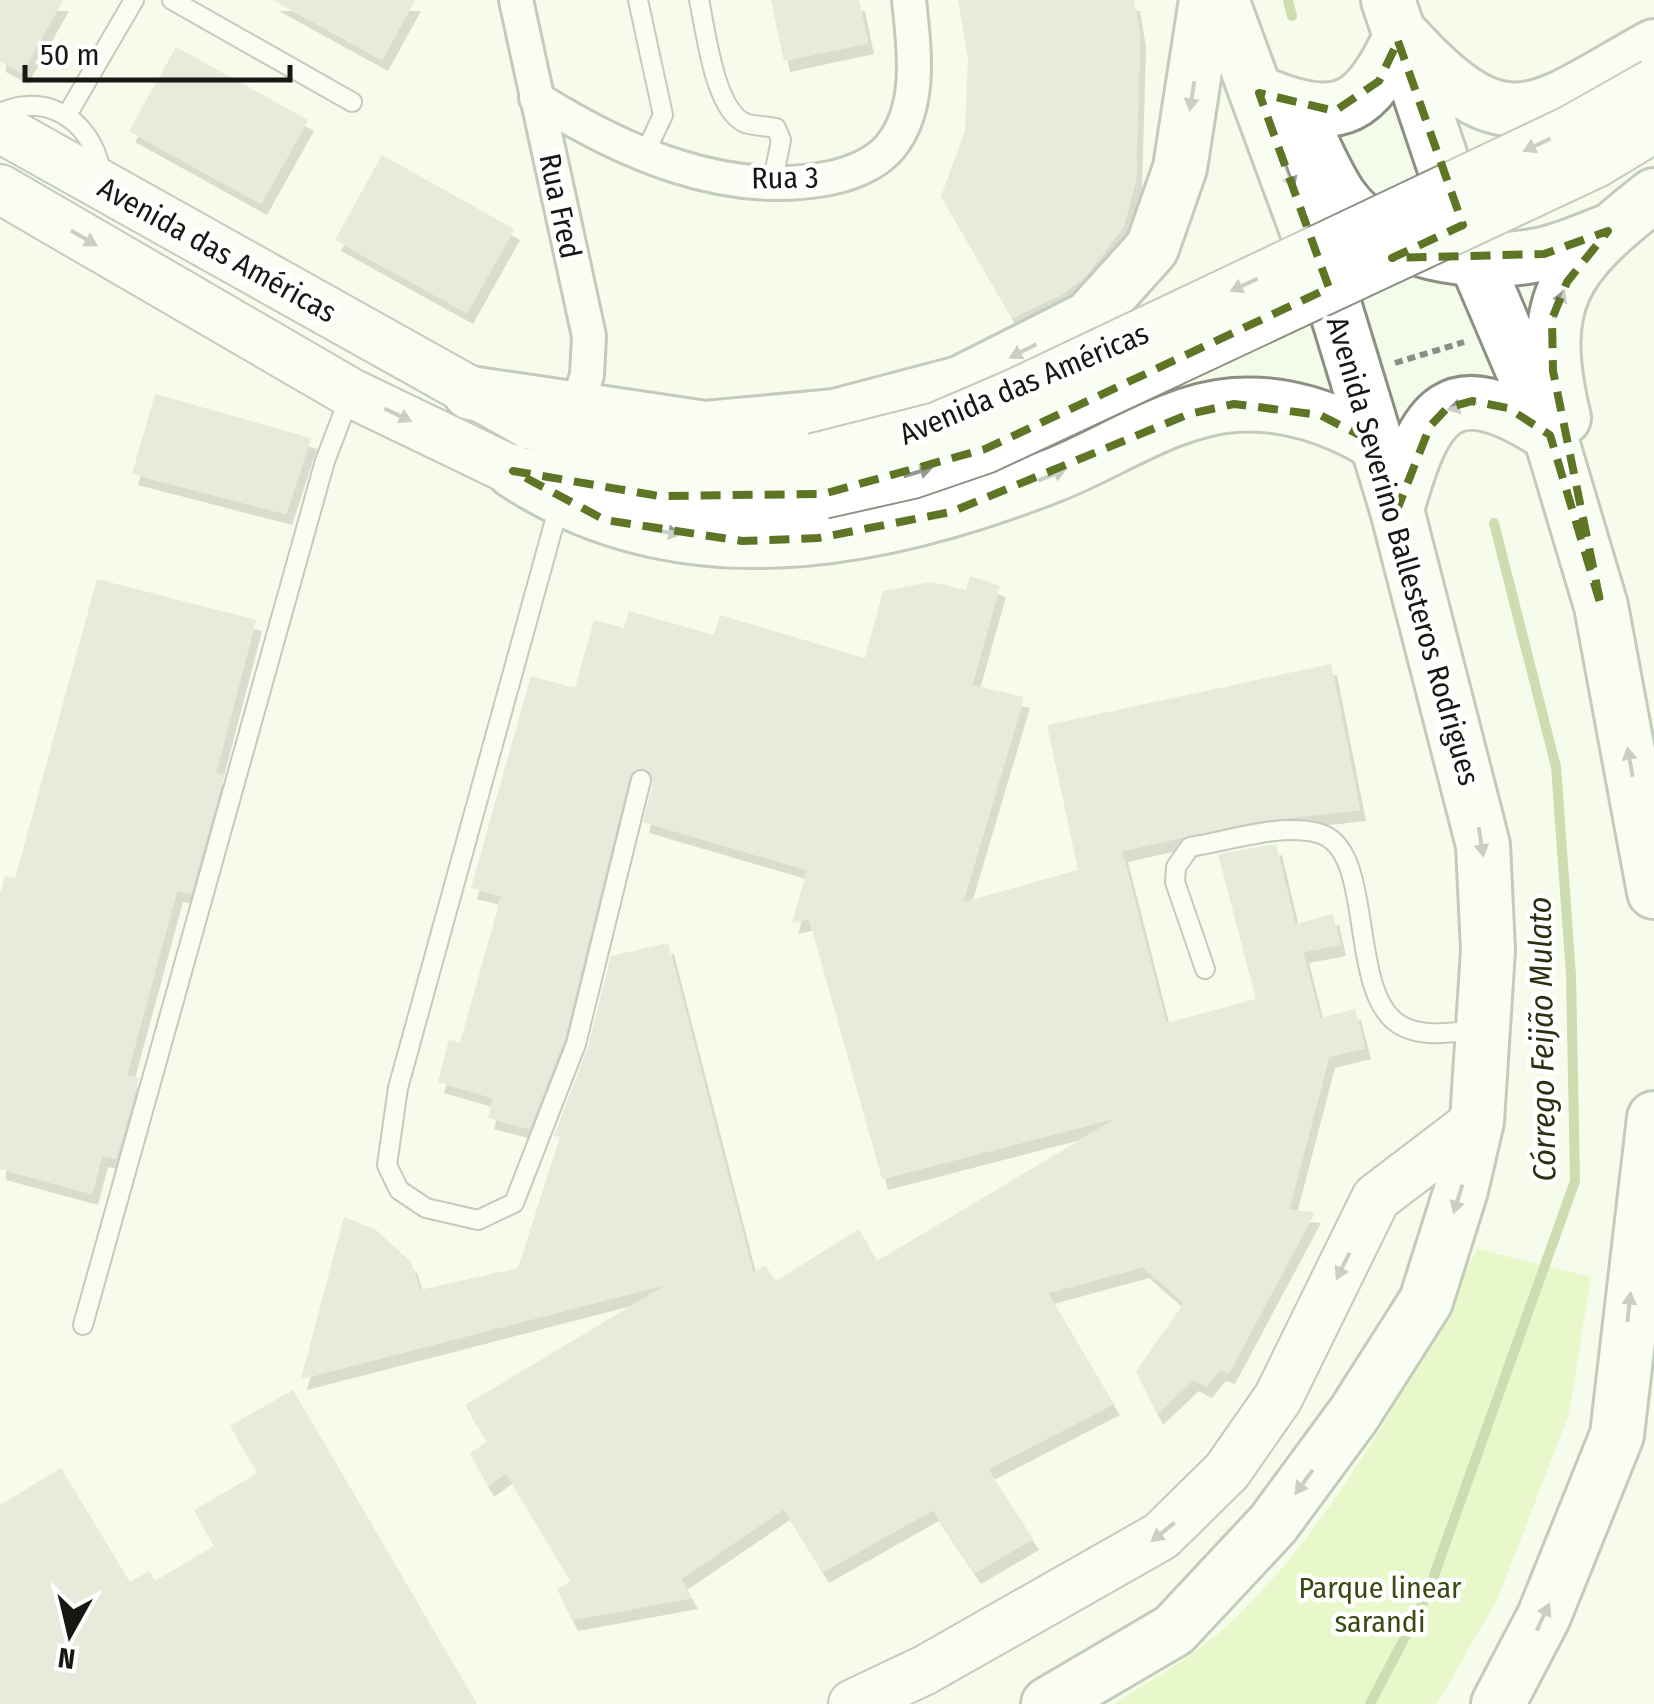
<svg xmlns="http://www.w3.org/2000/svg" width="1654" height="1704" viewBox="0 0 1654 1704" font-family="'Fira Sans Condensed',sans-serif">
<defs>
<filter id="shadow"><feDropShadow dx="6" dy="11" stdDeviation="0" flood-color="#0004"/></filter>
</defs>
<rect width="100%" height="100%" fill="#f5fbeb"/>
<path fill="#d9f4a5" d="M1477,1249L1591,1277L1569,1414L1498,1598L1437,1704H1114C1148,1682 1186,1661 1216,1635C1323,1544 1416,1375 1477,1249Z"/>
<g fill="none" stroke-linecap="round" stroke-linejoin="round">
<g stroke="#9db76a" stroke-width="10">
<path d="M1288,0L1292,16"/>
<path d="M1370,1704L1427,1595L1575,1181L1571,975L1556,767L1494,523"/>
</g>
</g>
<g fill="#d2d8c8" filter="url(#shadow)">
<path d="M0,0H63L22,73L0,61Z"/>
<path d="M273,0H415L382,60Z"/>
<path d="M771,0H859L868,43L784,61Z"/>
<path d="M958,0H1134L1140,36L1136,179L1124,226L1087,275L1061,295L1012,318L941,196L965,131L968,58Z"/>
<path d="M176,47L308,120L261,204L129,131Z"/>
<path d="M382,155L514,229L467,313L335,240Z"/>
<path d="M155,394L311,438L286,514L132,474Z"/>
<path d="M970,576L1000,586L972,685L1024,697L963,902L1078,870L1047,725L1331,664L1360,810L1252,822L1122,851L1166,1023L1256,999L1218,854L1276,844L1295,924L1333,914L1340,945L1303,952L1320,1018L1355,1009L1365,1048L1329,1057L1289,1210L1315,1212L1229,1373L1220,1370L1206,1387L1193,1380L1157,1414L1136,1371L1184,1303L1143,1267L1048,1293L1114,1404L988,1469L1033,1539L975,1573L933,1510L823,1572L784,1509L681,1579L692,1598L572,1620L557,1589L571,1581L506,1473L488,1486L470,1453L488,1441L465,1405L668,1284L301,1379L344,1217L376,1230L411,1262L420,1290L518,1268L560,1137L554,1136L588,1047L611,956L668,943L753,1273L765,1265L776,1281L859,1229L877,1261L1117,1118L882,1179L809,919L792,923L807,870L643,822L653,782L650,772L643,768L629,777L564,1040L529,1129L488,1118L493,1098L438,1082L449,1039L460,1043L501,896L471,888L531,676L575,688L594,620L624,628L629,611L714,635L720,615L865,658L883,591L931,582L966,590Z"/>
<path d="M97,579L256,620L216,773L224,775L191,894L177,891L127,1075L139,1078L116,1159L102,1156L92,1194L0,1169V894L5,876L15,879Z"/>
<path d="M293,1390L477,1704H0V1505L61,1468L130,1582L149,1571L155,1581L214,1546L194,1510L258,1473L230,1426Z"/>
</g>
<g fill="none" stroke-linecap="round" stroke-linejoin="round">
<defs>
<g id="lane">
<path d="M172,0L352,102"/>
<path d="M638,0L663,115L644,155"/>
<path d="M699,0C706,31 714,109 745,123C753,126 767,126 776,128L781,140L772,185"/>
<path d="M0,113C52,89 98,128 102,180"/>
<path d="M67,115L134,0"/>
<path d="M560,502L398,1088L387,1165L399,1190L426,1208L478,1220L514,1203L576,1044L641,780"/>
<path d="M1205,969L1175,882L1176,867L1190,847C1229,841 1280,823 1318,833C1378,848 1345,996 1402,1026C1424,1038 1454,1032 1477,1030"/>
<path d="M83,1325L325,461L351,393"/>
</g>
<g id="street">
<path d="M516,0L589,336L587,375L575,412"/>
<path d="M536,98C622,152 726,199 830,178C850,174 876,164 890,147C923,107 914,47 909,0"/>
</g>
<g id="secondary">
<path d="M0,128L529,424C623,455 716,465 814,458"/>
<path d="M0,189L351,393L513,471L659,496L752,499L823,494"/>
<path d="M853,1704L925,1670L1161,1536L1227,1471L1278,1398L1376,1198L1477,1121"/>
</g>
<g id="primary">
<path d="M1388,0L1475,259L1550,435L1601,606L1654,892"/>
<path d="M1404,37C1509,153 1537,110 1654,46"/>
<path d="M1270,97C1341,125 1367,107 1398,41"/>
<path d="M1295,107C1310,136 1322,169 1340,196C1381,255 1477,269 1543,254C1565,249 1587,239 1608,231"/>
<path d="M470,393L705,428L835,416L960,383L1089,318L1152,248L1180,168L1206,0"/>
<path d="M1564,418C1536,301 1563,266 1654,195"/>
<path d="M513,471C680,581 875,545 1051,476C1109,454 1169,410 1234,405C1284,401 1335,418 1377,444"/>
<path d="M1397,510C1425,408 1449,370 1550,435"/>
<path d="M1048,1704L1174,1630L1273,1524L1354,1414L1426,1301L1461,1190L1477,1121L1488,950L1483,845L1397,510L1336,310L1222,0"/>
<path d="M1498,1704L1544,1616L1617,1435L1654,1118"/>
</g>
</defs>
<use href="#lane" stroke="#8b9082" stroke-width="22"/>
<use href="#street" stroke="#8b9082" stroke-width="38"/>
<use href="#secondary" stroke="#8b9082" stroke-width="52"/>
<use href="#primary" stroke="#8b9082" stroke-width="58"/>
<path stroke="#8a8e84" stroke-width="6" stroke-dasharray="8 5" stroke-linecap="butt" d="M1395,363L1464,342"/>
<use href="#lane" stroke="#fff" stroke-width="18"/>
<use href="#street" stroke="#fff" stroke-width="32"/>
<use href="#secondary" stroke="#fff" stroke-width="48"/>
<use href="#primary" stroke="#fff" stroke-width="52"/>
<defs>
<g id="secondary-bridge">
<path d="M814,458L937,427L1014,394L1571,130L1654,83"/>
<path d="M823,494L912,474L985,449L1596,163L1654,128"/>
</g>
</defs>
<use href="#secondary-bridge" stroke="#8b9082" stroke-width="52" stroke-linecap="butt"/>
<use href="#secondary-bridge" stroke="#fff" stroke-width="48"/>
</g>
<defs><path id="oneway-solid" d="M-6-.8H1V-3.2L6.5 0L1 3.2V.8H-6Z" transform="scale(2.5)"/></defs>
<g fill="#969795">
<use href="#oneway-solid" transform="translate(1192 96) rotate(99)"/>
<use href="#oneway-solid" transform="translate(1537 145) rotate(155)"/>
<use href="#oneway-solid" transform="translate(1289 175) rotate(70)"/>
<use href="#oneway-solid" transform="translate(84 238) rotate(30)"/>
<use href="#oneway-solid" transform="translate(1244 285) rotate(155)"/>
<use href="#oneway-solid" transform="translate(1559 304) rotate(-69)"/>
<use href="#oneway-solid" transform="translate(1023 351) rotate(153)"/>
<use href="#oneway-solid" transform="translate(1462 406) rotate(166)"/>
<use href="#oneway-solid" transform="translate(398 415) rotate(26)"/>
<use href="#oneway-solid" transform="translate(918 472) rotate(-17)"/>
<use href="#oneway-solid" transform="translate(1052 475) rotate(-22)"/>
<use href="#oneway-solid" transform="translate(666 532) rotate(9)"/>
<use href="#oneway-solid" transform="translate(1630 762) rotate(-100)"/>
<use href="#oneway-solid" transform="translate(1481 842) rotate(81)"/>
<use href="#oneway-solid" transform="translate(1458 1199) rotate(107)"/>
<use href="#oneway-solid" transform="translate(1343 1266) rotate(116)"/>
<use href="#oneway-solid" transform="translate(1629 1307) rotate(-84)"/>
<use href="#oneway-solid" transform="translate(1304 1482) rotate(126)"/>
<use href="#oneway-solid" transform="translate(1163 1532) rotate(141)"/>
<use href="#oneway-solid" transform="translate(1543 1617) rotate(-65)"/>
</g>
<path d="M0 0H1654V1704H0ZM1398,41L1463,225L1392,258L1544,254L1608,231L1567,282L1552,319L1553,371L1601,606L1550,435L1508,408L1472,401L1447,408L1430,426L1397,510L1377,444L1320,415L1234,404L1189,414L951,512L818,538L742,541L605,520L513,471L659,496L823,494L985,449L1329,288L1259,93L1335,111L1379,81Z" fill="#f5fbeb" fill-opacity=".55" fill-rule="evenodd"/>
<path fill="none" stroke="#5e7526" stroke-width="8" stroke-dasharray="20 12" stroke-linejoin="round" d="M1398,41L1463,225L1392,258L1544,254L1608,231L1567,282L1552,319L1553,371L1601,606L1550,435L1508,408L1472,401L1447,408L1430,426L1397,510L1377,444L1320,415L1234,404L1189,414L951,512L818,538L742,541L605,520L513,471L659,496L823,494L985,449L1329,288L1259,93L1335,111L1379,81Z"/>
<g text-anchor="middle" stroke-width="9" stroke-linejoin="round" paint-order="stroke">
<g font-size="30" fill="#161813" stroke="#fff">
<text transform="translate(785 178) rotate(-1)" y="10">Rua 3</text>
<text transform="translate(560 206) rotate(78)" y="10">Rua Fred</text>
<text transform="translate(217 250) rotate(29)" y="10">Avenida das Américas</text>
<text transform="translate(1024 384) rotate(-23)" y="10">Avenida das Américas</text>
<text transform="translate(1403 551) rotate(74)" y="10">Avenida Severino Ballesteros Rodrigues</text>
</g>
<g font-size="30" fill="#3a4a12" stroke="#fff">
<text x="1380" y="1598">Parque linear<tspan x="1380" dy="34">sarandi</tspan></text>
</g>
<g font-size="32" font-style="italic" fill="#283211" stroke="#fff">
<text transform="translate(1542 1039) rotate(-91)" y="11">Córrego Feijão Mulato</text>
</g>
</g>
<g transform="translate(70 1634) rotate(188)" stroke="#ffffff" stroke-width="8" paint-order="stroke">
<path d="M0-8L18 38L0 25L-18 38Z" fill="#161813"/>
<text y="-15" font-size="28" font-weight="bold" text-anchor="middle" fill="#161813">N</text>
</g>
<path d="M25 65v15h265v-15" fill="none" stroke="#161813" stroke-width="5"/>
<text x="40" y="65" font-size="30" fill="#161813" stroke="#ffffff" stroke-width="8" paint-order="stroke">50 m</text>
</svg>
